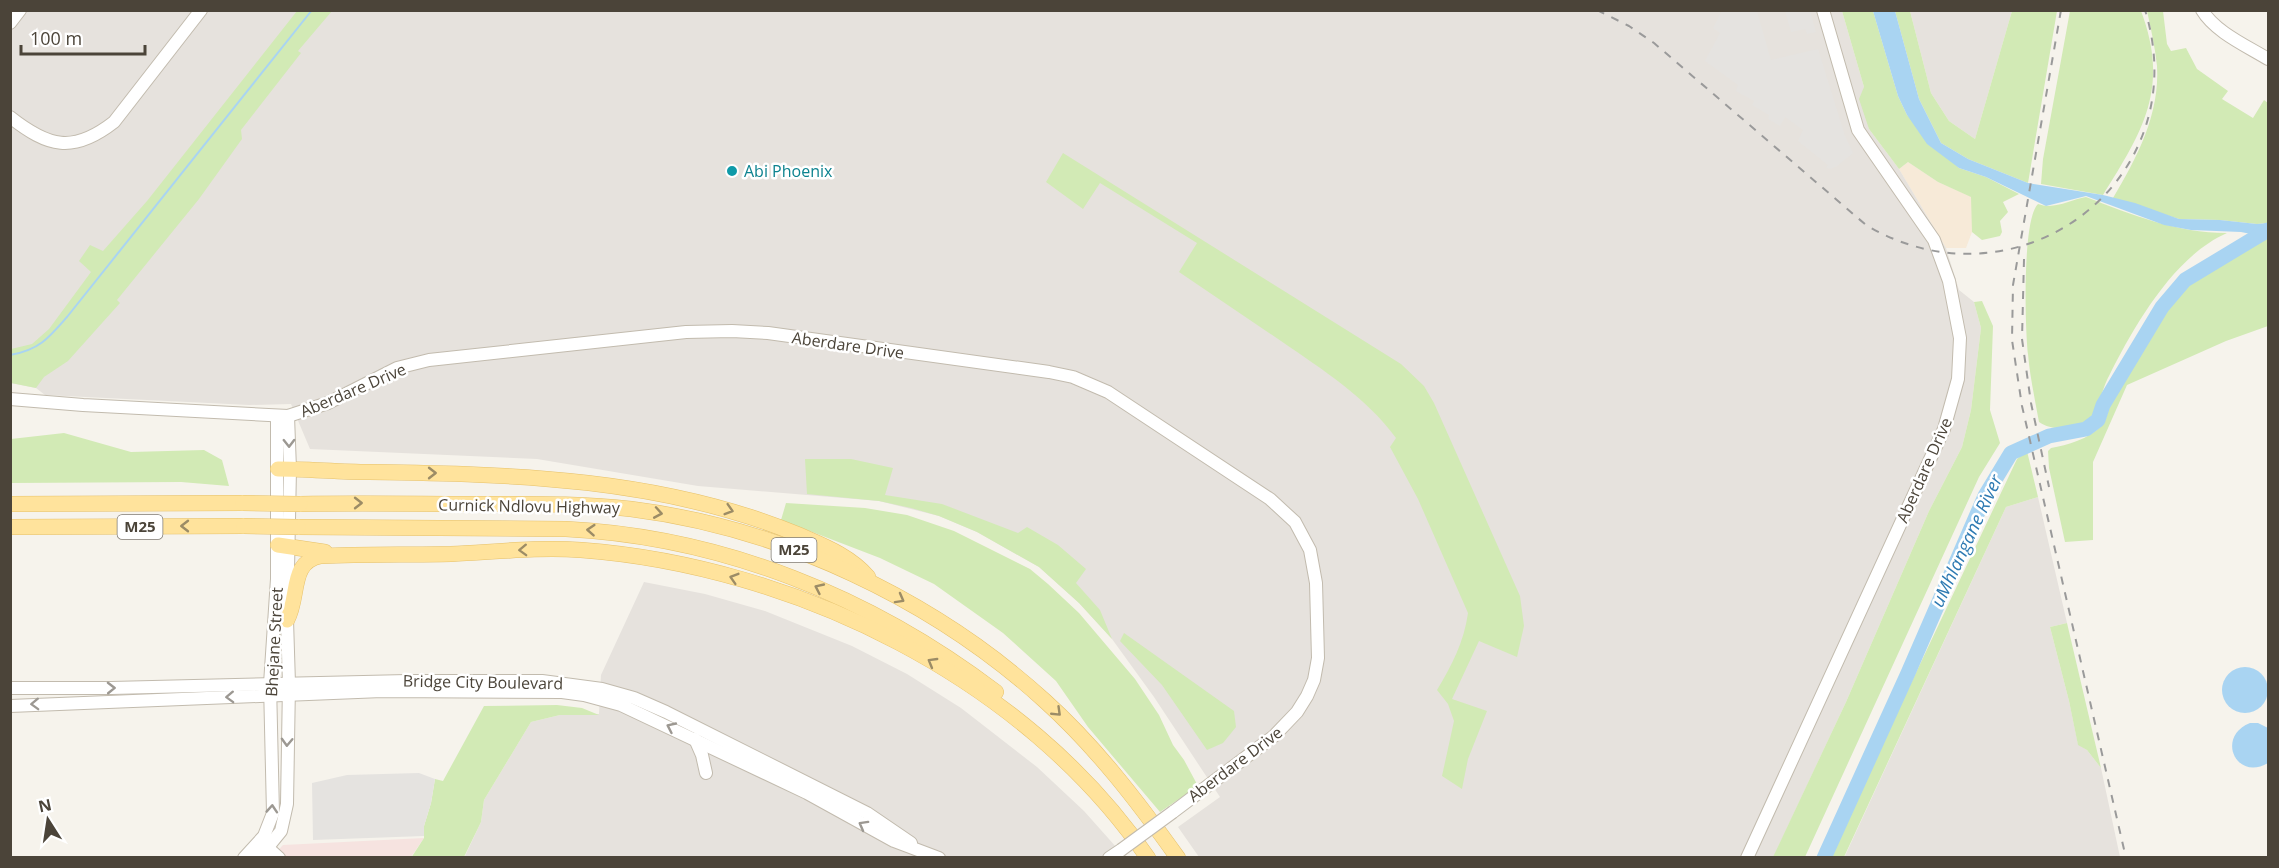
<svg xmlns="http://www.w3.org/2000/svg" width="2279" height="868" viewBox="0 0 2279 868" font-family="'Open Sans',sans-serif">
<rect width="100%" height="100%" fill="#f6f3ec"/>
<path fill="#f7ead8" d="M1908,162L1938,182L1972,197V232L1966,248H1946L1899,169Z"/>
<g fill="#e6e2dd">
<path d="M11,10L1842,11L1864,87L1869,129L1899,169L1946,248L1959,290L1974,302L1981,328L1971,410L1962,447L1929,511L1846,702L1773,858L1199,857L1178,827L1220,797L1154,697L1112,639L1079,603L1039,567L977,532L939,516L879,501L698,486L537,459L310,449L291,404L249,405L45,395L36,388L11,383Z"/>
<path d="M1910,11H2012L1975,139L1949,121L1931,93Z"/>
<path d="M2038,497L2067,623L2050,627L2069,701L2078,744L2087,750L2101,768L2120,857L1844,858L2006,507Z"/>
<path d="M644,582L705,594L765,611L852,646L907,674L961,708L1037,767L1084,811L1125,857L464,858L481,822L484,800L531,722L560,715L599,714L601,675Z"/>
</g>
<path fill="#f6e3e0" d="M424,838L411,857L271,858L283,845Z"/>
<g fill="#d2eab5">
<path d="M297,11H332L298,51L301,53L241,130L242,139L199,199L117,300L120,303L68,361L44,377L36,388L11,383V349L32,344L49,329L91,272L79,261L90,245L103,251L147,201Z"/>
<path d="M1842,11H1873L1898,96L1907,115L1959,168L1986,177L2019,194L2003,202L2008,212L2000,221L2002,232L2000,236L1982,240L1972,232L1971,197L1938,182L1908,162L1899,169L1869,129L1859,99L1864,87Z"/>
<path d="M1895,11H1910L1931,93L1949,121L1975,139L2012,11H2057L2028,183L1968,159L1941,143L1919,99Z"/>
<path d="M2070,11H2141C2170,88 2143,131 2103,195L2041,184L2043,159Z"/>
<path d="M2147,11H2163L2167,44L2171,51L2186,48L2197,69L2228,91L2222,99L2253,118L2264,100L2268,103V223L2257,224L2220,220L2179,219L2113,198C2137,158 2160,114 2157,66C2155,47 2151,29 2147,11Z"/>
<path d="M1063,153L1401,364L1424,386L1434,403L1520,596L1524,626L1517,657L1479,641L1452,699L1487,711L1468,759L1462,789L1442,776L1454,721L1448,704L1437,690C1452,665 1464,642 1468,613L1418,499L1390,447L1396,438C1366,397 1323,370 1281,341C1247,318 1213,295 1179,272L1197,243L1100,183L1083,209L1046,182Z"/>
<path d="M2086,197C2132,215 2177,233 2227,233C2174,256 2134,326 2109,376C2103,386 2098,411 2091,418C2078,430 2053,432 2039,422C2035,400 2030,377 2028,354C2025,329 2022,219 2038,204C2054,210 2070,200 2086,197Z"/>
<path d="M2268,238V326L2226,341L2127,385L2093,462V540L2065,542L2049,468L2048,451L2051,448C2067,445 2089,439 2101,426C2110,416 2109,400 2115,388C2122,375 2131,365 2139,354C2149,338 2155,319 2166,305C2186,279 2236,247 2268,238Z"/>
<path d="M1982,301L1993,326L1990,410L2000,443L1979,477L1805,857H1773L1846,702L1929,511L1962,447L1971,410L1981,328L1974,302Z"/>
<path d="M64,433L131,452L204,450L222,460L229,486L181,482L11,483V439Z"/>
<path d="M2027,451L2038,497L2006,507L1844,857H1831L1861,789L2017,459Z"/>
<path d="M805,459H851L893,468L885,495L942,504L1018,533L1027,527L1058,545L1086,569L1076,583L1100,610L1112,639L1079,603L1039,567L977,532L939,516L911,508L879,501L807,494Z"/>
<path d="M786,503L865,508L907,515L954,531L1030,569L1048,584L1079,613L1135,679L1159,715L1173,745L1184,760L1198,786L1160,812L1088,727L1056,681L1003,633L934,584L880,558L781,520Z"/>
<path d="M2067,623L2101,768L2087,750L2078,745L2069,701L2050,627Z"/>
<path d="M1124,633L1234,711L1236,727L1223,743L1207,750L1162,685L1120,641Z"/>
<path d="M557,705L582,708L599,715H560L531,722L484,800L481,822L464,857L411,858L424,838V826L431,803L435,779L443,781L484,706Z"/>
</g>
<g fill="#e5e3e0">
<path d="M1722,10L1757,11L1771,60L1818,49L1845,136L1853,153L1837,166L1831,169L1826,168L1828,165L1798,141L1803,130L1785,117L1780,126L1768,119L1769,115L1752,105L1754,101L1736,91L1738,85L1705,61L1720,33L1713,28Z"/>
<path d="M1785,11H1810L1816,32L1807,34L1805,29L1791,32Z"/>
<path d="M419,773L435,779L431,803L424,826V836L313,840L312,783L347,775Z"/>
</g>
<g fill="#a9d4f2">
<path d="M1873,11H1895L1919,99L1941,143L1968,159L2028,183L2103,195L2135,203L2179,219L2220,220L2257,224L2268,223V233L2256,235L2241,232L2191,230L2164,225L2086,196L2046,206L1986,177L1959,168L1927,144L1907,115L1898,96Z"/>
<circle cx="2245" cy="690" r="23"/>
<path d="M2250,723H2258L2268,728V763C2237,782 2215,737 2250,723Z"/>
</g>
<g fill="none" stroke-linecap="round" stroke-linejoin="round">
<path stroke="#a9d4f2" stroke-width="2" d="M10,355C39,350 49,338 67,317L312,10"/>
<path stroke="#a9d4f2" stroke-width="15" d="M1824,858L1908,673L1985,496L2011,453L2049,436L2086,429L2098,420L2103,405L2162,307L2185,280L2268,230"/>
<defs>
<g id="minor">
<path d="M2202,10C2215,32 2247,46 2268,59"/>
<path d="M10,23L20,10"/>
<path d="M10,117C48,147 73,154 114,122L201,10"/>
<path d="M10,399L83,405L288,416L328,403L397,368L429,360L686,332L732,331L768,333L1049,372L1073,377L1108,392L1270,499L1295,522L1310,550L1316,583L1318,658L1314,680L1307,696L1297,712L1274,736L1173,812"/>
<path d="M10,688H111L407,681H542L602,689L634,698L666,712L867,813L911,843"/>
<path d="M10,706L382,691L562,692L584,695L621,705L807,793L894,841L939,858"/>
<path d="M695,739L702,755L706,773"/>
<path d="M268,848L279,858"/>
<path d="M244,858L264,836L273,813L270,684L277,579V417"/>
<path d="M259,858L281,831L287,804L289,684L287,620L290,469L288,416"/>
<path d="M1109,858L1121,850"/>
<path d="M1747,858L1944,429L1958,379L1960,338L1949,281L1934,240L1858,130L1823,10"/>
</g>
<g id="major">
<path d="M278,469C308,469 339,472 369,472C514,474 663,478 799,535C824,546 850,556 868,577"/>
<path d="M10,504L243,503"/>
<path d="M300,504C360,503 421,504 481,504C531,504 581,503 631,509C782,528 933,599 1045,701C1096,747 1138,802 1178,858"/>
<path d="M10,527L244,526"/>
<path d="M298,527L566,529C723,537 871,597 996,692"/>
<path d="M278,545L325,552"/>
<path d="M287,620C300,596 289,562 321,556C364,554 408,555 451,554C495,552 538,547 581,550C795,566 1025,678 1148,858"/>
</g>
</defs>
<use href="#minor" stroke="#c2bbae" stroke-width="14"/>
<use href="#major" stroke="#e6c16a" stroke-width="16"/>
<use href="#minor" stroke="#fff" stroke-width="12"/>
<use href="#major" stroke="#ffe39c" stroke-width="15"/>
<g stroke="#9a9a9a" stroke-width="2" stroke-dasharray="8 8" stroke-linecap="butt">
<path d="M1597,10L1629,26L1654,43L1866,225C2017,315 2198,181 2145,10"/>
<path d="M2061,10L2013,285L2012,340L2022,406L2126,858"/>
<path d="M2024,259L2022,339L2031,403L2049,487"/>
</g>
<defs>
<path id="minor-bridge" d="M1121,850L1173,812"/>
<g id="major-bridge">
<path d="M243,503L300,504"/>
<path d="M244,526L298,527"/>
</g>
</defs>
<use href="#minor-bridge" stroke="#c2bbae" stroke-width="14" stroke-linecap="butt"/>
<use href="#major-bridge" stroke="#e6c16a" stroke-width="16" stroke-linecap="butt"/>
<use href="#minor-bridge" stroke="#fff" stroke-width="12"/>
<use href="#major-bridge" stroke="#ffe39c" stroke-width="15"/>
</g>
<defs><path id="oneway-chevron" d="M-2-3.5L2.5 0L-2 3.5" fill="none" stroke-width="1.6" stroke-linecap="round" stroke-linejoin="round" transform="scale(1.5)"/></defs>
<g stroke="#9c9892">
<use href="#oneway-chevron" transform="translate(289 443) rotate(89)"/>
<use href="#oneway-chevron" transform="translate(111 688) rotate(-1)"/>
<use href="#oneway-chevron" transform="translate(230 697) rotate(178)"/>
<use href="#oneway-chevron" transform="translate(35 704) rotate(178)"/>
<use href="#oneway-chevron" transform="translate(671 727) rotate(-155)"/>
<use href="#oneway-chevron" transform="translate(287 742) rotate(92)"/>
<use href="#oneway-chevron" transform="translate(272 809) rotate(-86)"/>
<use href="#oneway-chevron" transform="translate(863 825) rotate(-151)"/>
</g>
<g stroke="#9c8c66">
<use href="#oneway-chevron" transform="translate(432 473)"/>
<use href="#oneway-chevron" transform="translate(358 503)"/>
<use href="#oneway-chevron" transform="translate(729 510) rotate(17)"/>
<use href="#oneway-chevron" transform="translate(658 513) rotate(10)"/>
<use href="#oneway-chevron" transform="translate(185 526) rotate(180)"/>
<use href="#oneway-chevron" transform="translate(591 530) rotate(-176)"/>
<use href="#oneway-chevron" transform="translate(523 550) rotate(178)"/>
<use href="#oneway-chevron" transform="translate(734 578) rotate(-163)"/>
<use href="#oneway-chevron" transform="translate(819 588) rotate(-155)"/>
<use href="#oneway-chevron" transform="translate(900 599) rotate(29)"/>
<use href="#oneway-chevron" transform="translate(932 662) rotate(-150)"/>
<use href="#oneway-chevron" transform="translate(1057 712) rotate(44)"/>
</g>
<circle fill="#0f9aa8" stroke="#fff" stroke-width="2" cx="732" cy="171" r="6"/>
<g text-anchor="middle" stroke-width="5" stroke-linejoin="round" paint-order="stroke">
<g fill="#fff" stroke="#817c74" stroke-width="1.5">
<rect x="117.5" y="515" width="45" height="24" rx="4.5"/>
<rect x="771.5" y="538" width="45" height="24" rx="4.5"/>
</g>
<g font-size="15" font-weight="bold" fill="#4b4439">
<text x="140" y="532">M25</text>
<text x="794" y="555">M25</text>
</g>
<g font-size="16" fill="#0d838f" stroke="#fff" text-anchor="start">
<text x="744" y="177">Abi Phoenix</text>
</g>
<g font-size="16" fill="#4b4439" stroke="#fff">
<text transform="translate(848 345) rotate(8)" y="6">Aberdare Drive</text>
<text transform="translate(353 390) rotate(-23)" y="6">Aberdare Drive</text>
<text transform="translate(1924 470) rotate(-66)" y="6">Aberdare Drive</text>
<text transform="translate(529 506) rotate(1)" y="6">Curnick Ndlovu Highway</text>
<text transform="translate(274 642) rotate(-87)" y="6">Bhejane Street</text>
<text transform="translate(483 682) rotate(1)" y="6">Bridge City Boulevard</text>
<text transform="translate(1235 764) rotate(-37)" y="6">Aberdare Drive</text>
</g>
<g font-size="18" font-style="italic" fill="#2e7ab2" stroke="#fff">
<text transform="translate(1967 541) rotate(-65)" y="6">uMhlangane River</text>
</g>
</g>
<rect width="2279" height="868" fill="none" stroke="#4b4439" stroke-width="24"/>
<g transform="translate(48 820) rotate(348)" stroke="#ffffff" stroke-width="4.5" paint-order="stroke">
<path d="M0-4.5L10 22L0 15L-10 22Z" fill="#4b4439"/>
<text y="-9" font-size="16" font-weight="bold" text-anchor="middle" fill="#4b4439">N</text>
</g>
<path d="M21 45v9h124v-9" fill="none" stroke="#4b4439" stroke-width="3"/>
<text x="30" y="45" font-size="18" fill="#4b4439" stroke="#ffffff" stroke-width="4.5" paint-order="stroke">100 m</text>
</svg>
